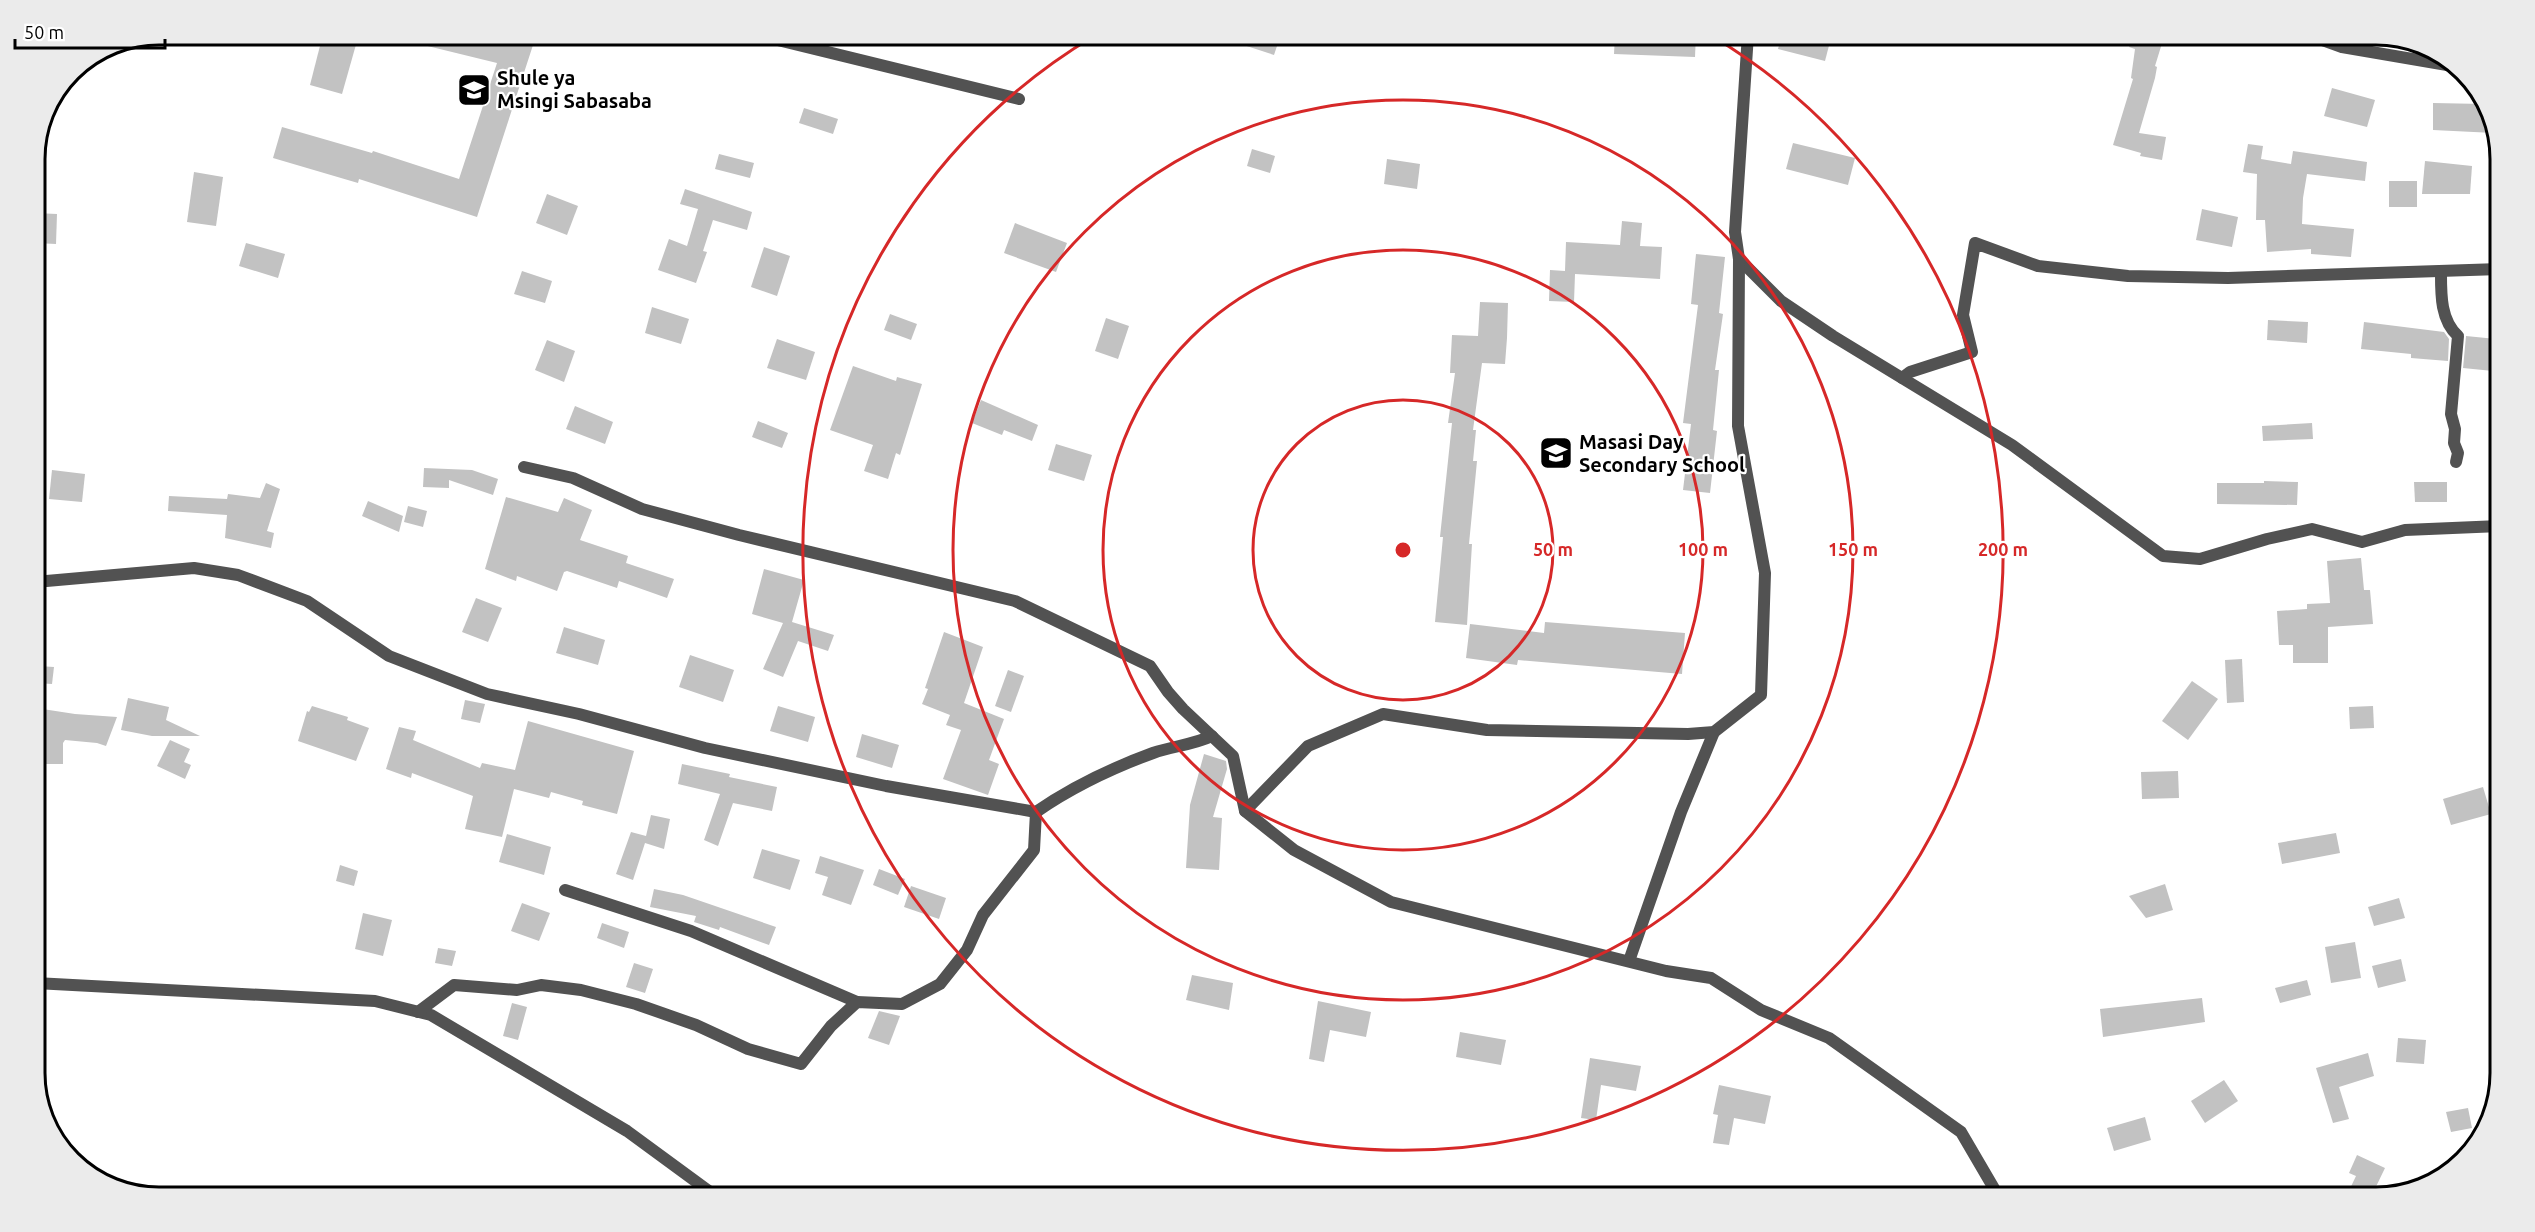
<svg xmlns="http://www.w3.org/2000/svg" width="2535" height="1232" viewBox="0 0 2535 1232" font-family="Ubuntu,sans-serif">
<rect width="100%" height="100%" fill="#fff"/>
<g fill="#c2c2c2">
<path d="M323,34H359L342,94L310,85Z"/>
<path d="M404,34H513L534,42L477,217L359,179L358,183L273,158L282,127L372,153L373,151L459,179L497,63L403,40Z"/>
<path d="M1222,34H1281L1274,55L1222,38Z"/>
<path d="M1615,34H1696L1695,57L1614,54Z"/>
<path d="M1782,34H1832L1825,61L1778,49Z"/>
<path d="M2134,34H2146L2163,40L2155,66L2157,67L2155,78L2139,133L2166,137L2162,160L2140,156L2141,153L2113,145L2133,79L2131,78L2135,49L2129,47Z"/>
<path d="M2332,88L2375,100L2367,127L2324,116Z"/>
<path d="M2433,103L2484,104L2494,133L2433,130Z"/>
<path d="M804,108L838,119L833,134L799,123Z"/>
<path d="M1793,143L1855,158L1848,185L1786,169Z"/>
<path d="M2248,144L2263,146L2261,159L2291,164L2293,151L2367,162L2365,181L2307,174L2303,198L2302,224L2354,229L2351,257L2311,254V249L2267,252L2265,220H2256L2257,174L2243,172Z"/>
<path d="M1252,149L1275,156L1270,173L1247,166Z"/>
<path d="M719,154L754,163L750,178L715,169Z"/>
<path d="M1387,159L1420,164L1417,189L1384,184Z"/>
<path d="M2425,161L2472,166L2470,194H2422Z"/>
<path d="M194,172L223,177L216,226L187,222Z"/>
<rect x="2389" y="181" width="28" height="26"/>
<path d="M685,189L752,212L747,230L713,220L703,251L707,252L696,283L658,270L669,239L687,246L698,209L680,204Z"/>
<path d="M547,194L578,206L567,235L536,223Z"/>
<path d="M2202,209L2238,217L2232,247L2196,240Z"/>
<path d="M35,213L57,214L56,244L35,243Z"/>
<path d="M1622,221L1642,223L1640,246L1662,247L1660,279L1575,274L1574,302L1549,301L1550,270L1565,271L1566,242L1620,245Z"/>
<path d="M1015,223L1067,243L1056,272L1004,253Z"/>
<path d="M246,243L285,254L278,278L239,266Z"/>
<path d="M764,247L790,256L777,296L751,287Z"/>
<path d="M1696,254L1725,257L1719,313L1723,314L1715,370H1719L1713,430L1717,431L1710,493L1683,490L1691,424L1683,423L1698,305L1691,304Z"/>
<path d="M522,271L552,281L545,303L514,294Z"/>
<path d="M1480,302L1508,303L1507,338L1505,364L1482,363L1473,430H1476L1473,461H1477L1469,544H1472L1467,625L1435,622L1443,537H1440L1452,423H1448L1455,373H1450L1452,335L1478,336Z"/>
<path d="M652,307L689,319L681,344L645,333Z"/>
<path d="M890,314L917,324L911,340L884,330Z"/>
<path d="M1106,318L1129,326L1118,359L1095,351Z"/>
<path d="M2268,320L2308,322L2307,343L2267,340Z"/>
<path d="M2364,322L2444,332L2449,339L2448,361L2411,358V354L2361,349Z"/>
<path d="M2466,336L2496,339L2493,371L2463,368Z"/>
<path d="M777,339L815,352L806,380L767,368Z"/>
<path d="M547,340L575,351L564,382L535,370Z"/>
<path d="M853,366L896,381L897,377L922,384L900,455L896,453L888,479L864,471L873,445L830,430Z"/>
<path d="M981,400L1038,425L1032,441L1004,430L1002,435L972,423Z"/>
<path d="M575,406L613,422L605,444L566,429Z"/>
<path d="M758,421L788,433L782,448L752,437Z"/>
<path d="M2312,423L2313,439L2263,441L2262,426Z"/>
<path d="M1056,444L1092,455L1084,481L1048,470Z"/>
<path d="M424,468L472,470L498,479L493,495L449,480V488L423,487Z"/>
<path d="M52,470L85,474L82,502L49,499Z"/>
<path d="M2264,481L2298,482L2297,505L2217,504V483H2264Z"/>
<path d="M2414,482H2447V502H2415Z"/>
<path d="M266,483L280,489L267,531L274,533L271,548L225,538L227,515L168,511L169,496L227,499L228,494L260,498Z"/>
<path d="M506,497L558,512L564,498L592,510L580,540L628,556L626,563L674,579L667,598L619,581L617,588L567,571L564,572L557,591L517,576L516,581L485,569Z"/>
<path d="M368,501L403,516L399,532L362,516Z"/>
<path d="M408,506L427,511L423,527L404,522Z"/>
<path d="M2361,558L2364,590H2370L2373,624L2328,627V663H2293V645H2279L2277,611L2307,609V604L2330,603L2327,561Z"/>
<path d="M764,569L804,580L792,622L834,635L828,651L798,641L783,677L763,669L783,623L752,614Z"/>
<path d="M476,598L502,608L488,642L462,632Z"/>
<path d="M1545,622L1685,633L1682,674L1518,660L1517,665L1466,658L1470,624L1544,633Z"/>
<path d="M564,627L605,640L598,665L556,653Z"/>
<path d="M944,632L983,647L964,703L1004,719L989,760L999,764L988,795L943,779L961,730L946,725L950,715L922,704L928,689L925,688Z"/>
<path d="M690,655L734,670L723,702L679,687Z"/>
<path d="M2242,659L2244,702L2227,703L2225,660Z"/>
<path d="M38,666L54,667L52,684L36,683Z"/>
<path d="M1008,670L1024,676L1011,712L995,706Z"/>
<path d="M2192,681L2218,699L2188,740L2162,721Z"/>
<path d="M128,698L169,707L166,720L200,736H152L121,730Z"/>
<path d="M465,700L485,704L480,723L461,719Z"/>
<path d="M312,706L348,717L347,720L369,728L356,761L298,741L307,711L309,712Z"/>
<path d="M778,706L815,717L808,742L770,731Z"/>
<path d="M2373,706L2374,728L2350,729L2349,707Z"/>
<path d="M36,708L75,714L117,717L106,746L97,743L65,740L63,743V764H35Z"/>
<path d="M528,721L634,751L617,814L582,805L583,801L551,792L549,798L514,789L502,837L465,829L473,796L412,773L411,778L386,769L399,727L416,731L413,740L480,768L482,763L515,770Z"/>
<path d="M862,734L899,745L892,768L856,757Z"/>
<path d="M170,740L190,749L184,762L191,765L185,779L157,766Z"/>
<path d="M1204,754L1226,761L1227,769L1213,817L1222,818L1219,870L1186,868L1190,805Z"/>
<path d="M682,764L730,774L729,777L777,787L772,811L733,803L718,846L704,840L720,794L678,784Z"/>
<path d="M2178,771L2179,798L2142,799L2141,772Z"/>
<path d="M2483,787L2491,814L2451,825L2443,799Z"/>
<path d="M651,815L670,819L664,849L645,843L633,880L616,874L631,832L646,836Z"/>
<path d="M2336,833L2340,853L2282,864L2278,843Z"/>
<path d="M507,834L551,847L544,875L499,862Z"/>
<path d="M762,849L800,860L790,890L753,878Z"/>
<path d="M820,856L864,870L851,905L822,895L828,877L815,873Z"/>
<path d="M340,865L358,871L354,886L336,881Z"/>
<path d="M879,869L905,879L898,895L873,885Z"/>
<path d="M2165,884L2173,910L2146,918L2129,896Z"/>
<path d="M911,886L946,898L939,919L904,907Z"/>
<path d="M654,889L683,895L776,927L769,945L720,927L719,930L694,922L696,916L650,907Z"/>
<path d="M2399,898L2405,918L2374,926L2368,907Z"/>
<path d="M522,903L550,913L539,941L511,931Z"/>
<path d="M363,913L392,920L383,956L355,949Z"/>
<path d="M602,923L629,932L624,948L597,938Z"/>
<path d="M2355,942L2361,978L2331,983L2325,947Z"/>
<path d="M438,948L456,951L452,966L435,963Z"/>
<path d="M2401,959L2406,981L2378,988L2372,966Z"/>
<path d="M634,963L653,969L645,993L626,987Z"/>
<path d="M1192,975L1233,983L1229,1010L1186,1000Z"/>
<path d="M2307,980L2311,995L2280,1003L2275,988Z"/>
<path d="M2202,998L2205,1022L2103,1037L2100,1009Z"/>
<path d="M1318,1001L1371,1012L1366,1037L1330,1030L1324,1062L1309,1059Z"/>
<path d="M512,1003L527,1007L518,1040L503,1036Z"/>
<path d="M879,1011L900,1016L889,1045L868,1038Z"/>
<path d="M1460,1032L1506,1040L1501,1065L1456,1057Z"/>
<path d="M2398,1038L2426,1040L2424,1064L2396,1062Z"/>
<path d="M2368,1053L2374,1076L2339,1087L2349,1119L2333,1123L2316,1068Z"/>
<path d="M1590,1058L1641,1066L1636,1091L1601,1085L1596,1120L1581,1118Z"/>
<path d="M2224,1080L2238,1101L2205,1123L2191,1101Z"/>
<path d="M1719,1085L1771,1096L1765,1124L1734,1118L1729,1145L1713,1143L1718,1115L1713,1114Z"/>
<path d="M2468,1108L2472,1128L2451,1132L2446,1112Z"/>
<path d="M2145,1117L2151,1140L2114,1151L2107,1128Z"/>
<path d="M2357,1155L2385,1168L2371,1197H2346L2356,1176L2349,1173Z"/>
</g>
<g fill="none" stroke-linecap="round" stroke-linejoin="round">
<g stroke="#525252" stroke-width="12">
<path d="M754,34L1019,99"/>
<path d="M1748,34L1735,232L1739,259L1781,301L1833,336L2012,445L2163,556L2200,559L2267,539L2312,529L2362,542L2405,530L2500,526"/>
<path d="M2306,34L2342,47L2453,66"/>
<path d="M2441,271C2441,293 2440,320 2458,336L2451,414L2455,429L2454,443L2458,453L2456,462"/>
<path d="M1902,378L1910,372L1972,352L1963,315L1975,243L2038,266L2128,276L2228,278L2500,269"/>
<path d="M524,467L573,478L642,509L739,535L1015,601L1150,666L1168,692L1183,709L1233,756L1245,811L1294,850L1391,902L1666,971L1711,978L1761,1010L1829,1038L1961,1132L1999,1197"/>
<path d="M35,582L194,568L238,575L307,601L389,656L487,694L579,714L705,748L886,786L1036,812"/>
<path d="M1245,811L1308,746L1383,714L1487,730L1688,734L1714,732L1761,695L1765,573L1738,426L1739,259"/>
<path d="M565,890L691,931L857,1002"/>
<path d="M1629,961L1681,812L1714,732"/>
<path d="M35,983L375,1001L431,1015L627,1131L717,1197"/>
<path d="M418,1012L454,985L517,990L541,985L581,990L636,1004L696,1025L748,1049L801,1064L831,1026L857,1002L902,1004L940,984L967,950L983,915L1034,850L1036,812C1072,787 1112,768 1153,753C1173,746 1192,745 1212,736"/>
</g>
</g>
<g fill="none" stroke="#d62828" stroke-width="3">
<circle cx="1403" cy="550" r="150"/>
<circle cx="1403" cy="550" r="300"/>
<circle cx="1403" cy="550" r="450"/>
<path d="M1712 36A600 600 0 1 1 1094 36"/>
</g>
<defs>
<symbol id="school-square" viewBox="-11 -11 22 22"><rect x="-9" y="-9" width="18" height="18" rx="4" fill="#000" stroke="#fff"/><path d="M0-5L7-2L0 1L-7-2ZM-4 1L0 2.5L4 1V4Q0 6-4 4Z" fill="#fff"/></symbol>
</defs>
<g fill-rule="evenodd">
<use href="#school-square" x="455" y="71" width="38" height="38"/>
<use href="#school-square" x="1537" y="434" width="38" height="38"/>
</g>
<g text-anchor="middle" stroke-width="4.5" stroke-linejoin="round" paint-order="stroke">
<g font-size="20" font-weight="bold" fill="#000" stroke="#fff" text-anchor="start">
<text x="497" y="85">Shule ya<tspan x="497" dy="23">Msingi Sabasaba</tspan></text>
<text x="1579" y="449">Masasi Day<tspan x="1579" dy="23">Secondary School</tspan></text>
</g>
</g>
<path d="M0 0H2535V1232H0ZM159 45H2376A114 114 0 0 1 2490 159V1073A114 114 0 0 1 2376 1187H159A114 114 0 0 1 45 1073V159A114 114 0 0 1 159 45Z" fill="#ebebeb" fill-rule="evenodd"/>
<path fill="none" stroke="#000" stroke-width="3" d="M159 45H2376A114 114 0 0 1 2490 159V1073A114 114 0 0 1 2376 1187H159A114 114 0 0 1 45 1073V159A114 114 0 0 1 159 45Z"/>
<circle cx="1403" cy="550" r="9" fill="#d62828" stroke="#fff" stroke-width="3"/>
<g font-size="18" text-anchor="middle" font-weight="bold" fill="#d62828" stroke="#fff" stroke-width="4.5" stroke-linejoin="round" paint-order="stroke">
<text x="1553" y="556">50 m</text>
<text x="1703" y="556">100 m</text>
<text x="1853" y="556">150 m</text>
<text x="2003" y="556">200 m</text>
</g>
<path d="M15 39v9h150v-9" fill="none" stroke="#000000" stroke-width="3"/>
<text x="24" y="39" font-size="18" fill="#000000" stroke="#ffffff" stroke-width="4.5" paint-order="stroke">50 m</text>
</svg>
